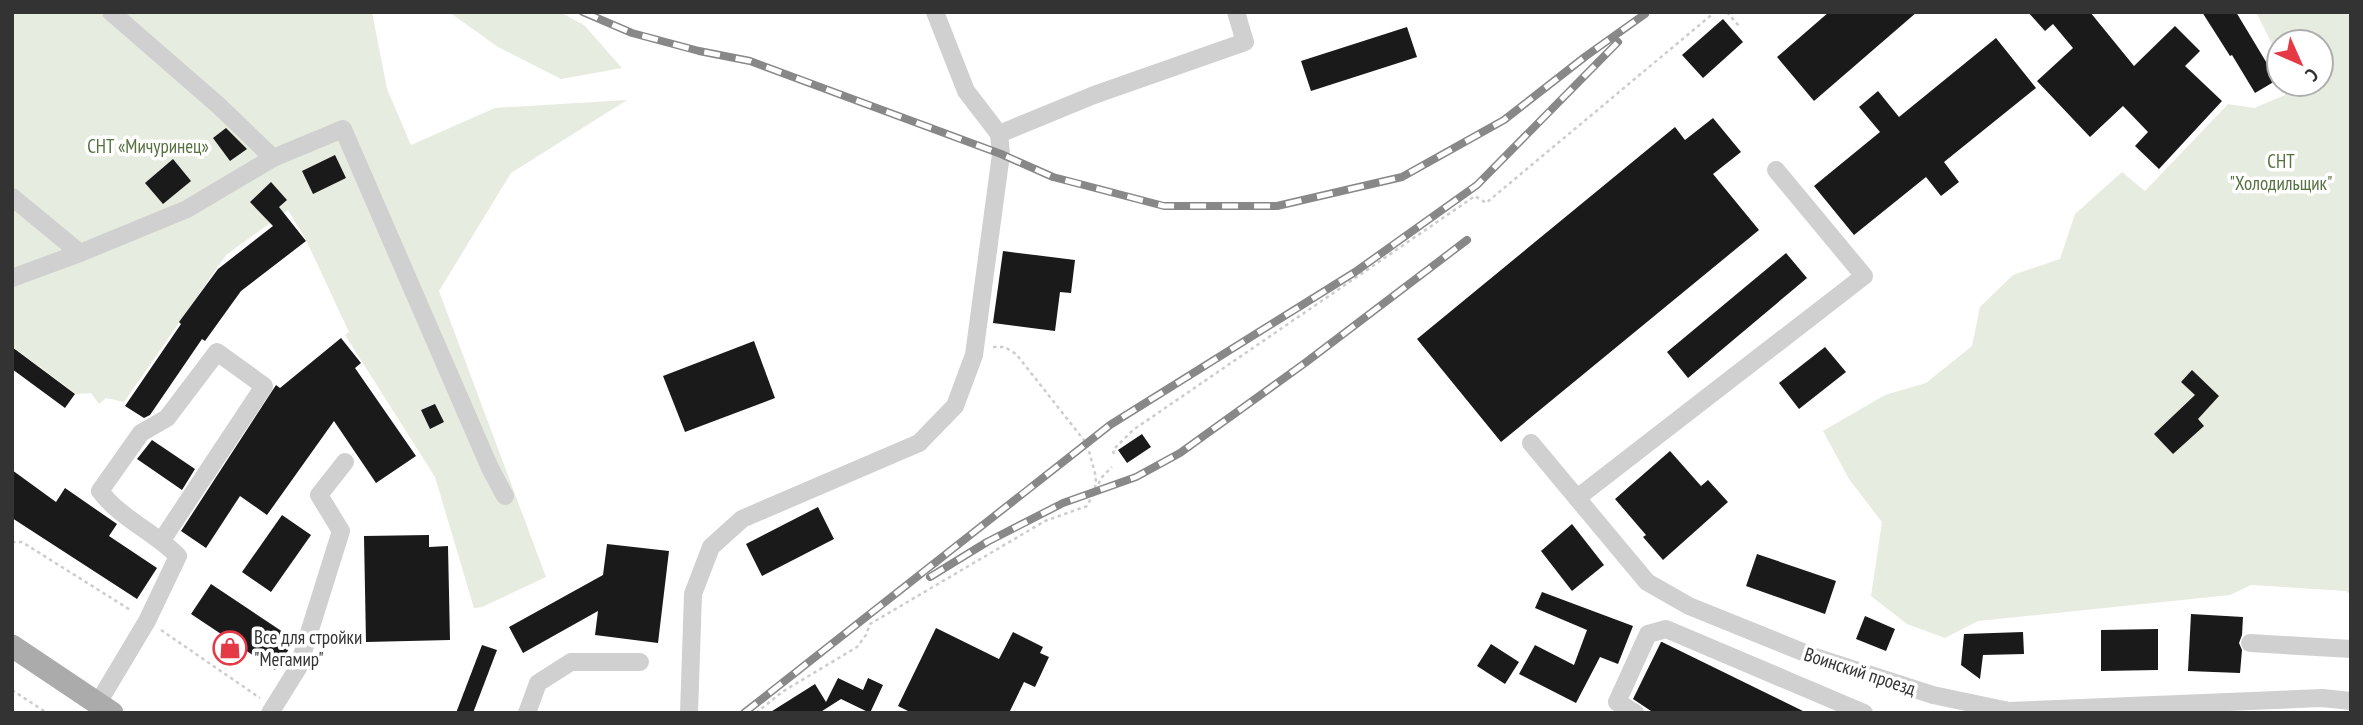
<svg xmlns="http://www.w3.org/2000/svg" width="2363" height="725" viewBox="0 0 2363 725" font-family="'PT Sans Narrow',sans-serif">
<rect width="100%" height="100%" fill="#fff"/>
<g fill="#e6ecdf">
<path d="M12,12H372L387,89L411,145L495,108L627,100L511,173L439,291L546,577L482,607L474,608L435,477L345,335L349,332L306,240L288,210L226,255L124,402L106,398L99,404L91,393L76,394L12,346Z"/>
<path d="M449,12H560L584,25L622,68L561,79L498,47Z"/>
<path d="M2256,12H2351V595L2346,591L2251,585L2230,595L1978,621L1945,638L1907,624L1871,596L1882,522L1849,479L1823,431L1885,395L1926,383L1972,346L1980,307L2013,275L2060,259L2075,214L2122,172L2145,191L2228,104L2254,108L2285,95L2287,84H2321V42H2279V58Z"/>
</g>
<g fill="#1a1a1a">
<path d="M1829,12H1917L1814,101L1777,57Z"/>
<path d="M2028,12H2090L2134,66L2175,26L2200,51L2185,66L2222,101L2159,169L2135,146L2148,132L2123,106L2090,137L2037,81L2073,48L2053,24L2045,31Z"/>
<path d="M2202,12H2236L2277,80L2255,93L2232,55L2230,56Z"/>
<path d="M1723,19L1743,42L1703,78L1682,55Z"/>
<path d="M1407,27L1417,57L1311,91L1301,61Z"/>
<path d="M1996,38L2036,88L1944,162L1959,182L1941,196L1926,177L1854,235L1814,186L1880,132L1859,107L1878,91L1899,117Z"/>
<path d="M1713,118L1741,152L1713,174L1759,230L1501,442L1417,339L1675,127L1685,140Z"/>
<path d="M226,128L247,149L230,161L213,138Z"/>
<path d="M335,155L346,178L313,194L302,171Z"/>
<path d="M173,159L191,181L163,204L145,183Z"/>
<path d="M271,182L287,200L279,207L306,241L241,291L205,341L202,339L150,415L144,418L125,406L181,324L179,322L218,269L273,226L250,202Z"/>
<path d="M1003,251L1075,260L1071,293L1060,292L1055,331L993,323Z"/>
<path d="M1786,253L1807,278L1688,378L1667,352Z"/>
<path d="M341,338L361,363L355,368L416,456L376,483L334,421L267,515L240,496L206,548L181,531L276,385L280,388Z"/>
<path d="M754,341L775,398L685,432L663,376Z"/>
<path d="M12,347L75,394L65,408L12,369Z"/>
<path d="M1825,347L1846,372L1799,409L1779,383Z"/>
<path d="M2192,370L2219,396L2198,419L2204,426L2173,454L2154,434L2195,395L2181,382Z"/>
<path d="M435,404L444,422L430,429L421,410Z"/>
<path d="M1142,434L1151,447L1127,463L1118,450Z"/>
<path d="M152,440L195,469L182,490L137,459Z"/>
<path d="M1670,451L1701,486L1708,480L1728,502L1663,560L1643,537L1646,535L1615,499Z"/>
<path d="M12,470L56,502L65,488L117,524L109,536L157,568L137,599L12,518Z"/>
<path d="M818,507L834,539L762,576L746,544Z"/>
<path d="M282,515L311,535L271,592L242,572Z"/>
<path d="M1572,524L1604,565L1572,591L1541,551Z"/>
<path d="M429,535V547L448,546L450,640L366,642L364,536Z"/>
<path d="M607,544L669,551L658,643L595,635L598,611L523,653L509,627L603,575Z"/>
<path d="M1757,554L1836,581L1825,614L1746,586Z"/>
<path d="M211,584L295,640L275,670L191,614Z"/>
<path d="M1542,592L1633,626L1618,664L1600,657L1576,703L1519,674L1535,645L1574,665L1587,630L1535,608Z"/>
<path d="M2191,614L2243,617L2242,635L2239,643L2242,650L2240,673L2188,671Z"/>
<path d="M1865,616L1895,629L1886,651L1856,639Z"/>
<path d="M936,628L999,659L1013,632L1043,647L1040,653L1049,657L1035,687L1024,682L1009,713H912L898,706Z"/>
<path d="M2158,629V670L2101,671V630Z"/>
<path d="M2023,632L2024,654L1983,655L1980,679L1961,665L1964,634Z"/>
<path d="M1661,642H1662L1807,713H1654L1633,699Z"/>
<path d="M1491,644L1519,662L1505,684L1477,666Z"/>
<path d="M482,645L497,650L473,713H456Z"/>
<path d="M838,678L863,690L868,678L883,685L870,713L841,699L819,713H769L815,684L826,702Z"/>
</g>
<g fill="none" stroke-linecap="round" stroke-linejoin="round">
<g stroke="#cdcdcd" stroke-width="2.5" stroke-dasharray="3.5 3.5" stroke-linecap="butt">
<path d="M1727,12L1739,26"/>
<path d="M993,347H1005L1016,354L1087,444L1096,477L1095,489"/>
<path d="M1114,454L1113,450L1133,430L1475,196L1486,203L1715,12"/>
<path d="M12,542H22L132,611"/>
<path d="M161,630L260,698"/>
<path d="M12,690L47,713"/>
<path d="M756,713L782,692L857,647L866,635L870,624L1045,521L1087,506L1102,477L1112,467"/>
</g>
<g stroke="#d0d0d0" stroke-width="18">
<path d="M111,12L218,105L273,158L343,129L490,468L505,496"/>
<path d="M999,134L1094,95L1245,42L1236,12"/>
<path d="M12,197L80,253L187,209L273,158"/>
<path d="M12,278L80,253"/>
<path d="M1531,443L1647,582L1689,606L1815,657L1933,695L2009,711L2322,698L2351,701"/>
<path d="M1577,498L1864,276L1776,170"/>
<path d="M2250,643L2351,649"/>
<path d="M98,703L147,621L178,556C154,532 120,518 100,491L141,433L167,418L217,352L264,386L162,540"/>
<path d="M270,713L298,668L341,531L319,495L345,462"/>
<path d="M527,713L538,683L571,662H640"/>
<path d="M689,713L693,594L711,547L742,519L919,443L955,406L974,355L1001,154L999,134L966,91L935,12"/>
<path d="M1635,713L1617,702L1648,634L1666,629L1864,713"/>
</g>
<path stroke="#ababab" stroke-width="23" d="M12,646L112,713"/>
<defs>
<g id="rail">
<path d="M583,12L632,33L699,51L750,61L1001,154L1053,177L1164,206H1277L1402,177L1504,120L1586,56L1645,14"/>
<path d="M930,577L987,542L1063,503L1136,477L1180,453L1305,363L1467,240"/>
<path d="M744,713L1110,425L1355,272L1477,185L1618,42"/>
</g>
</defs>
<use href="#rail" stroke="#888" stroke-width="8"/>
<use href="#rail" stroke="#fff" stroke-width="5" stroke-dasharray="16" stroke-linecap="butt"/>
</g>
<defs>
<symbol id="shop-ring" viewBox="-11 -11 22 22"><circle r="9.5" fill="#fff" stroke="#e63946" stroke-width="1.5"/><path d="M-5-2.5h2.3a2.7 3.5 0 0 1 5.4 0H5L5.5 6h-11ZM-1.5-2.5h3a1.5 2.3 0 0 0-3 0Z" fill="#e63946"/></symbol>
</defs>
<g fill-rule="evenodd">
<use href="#shop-ring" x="211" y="629" width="38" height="38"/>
</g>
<g text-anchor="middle" stroke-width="7" stroke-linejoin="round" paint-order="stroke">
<g font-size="19" fill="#56703f" stroke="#fff">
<text x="148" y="153">СНТ «Мичуринец»</text>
<text x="2281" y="168">СНТ<tspan x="2281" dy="22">"Холодильщик"</tspan></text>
</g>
<g font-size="19" fill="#333" stroke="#fff" text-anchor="start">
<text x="254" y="644">Все для стройки<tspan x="254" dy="22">"Мегамир"</tspan></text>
</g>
<g font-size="19" fill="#333" stroke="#fff">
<text transform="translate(1860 671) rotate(18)" y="7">Воинский проезд</text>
</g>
</g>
<rect width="2363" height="725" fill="none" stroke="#333333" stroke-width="28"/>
<g transform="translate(2300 63) rotate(135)"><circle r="33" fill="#ffffff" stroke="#adadad" stroke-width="2"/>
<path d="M0-5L12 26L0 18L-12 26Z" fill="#e63946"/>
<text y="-10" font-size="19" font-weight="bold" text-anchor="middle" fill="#333333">С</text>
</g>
</svg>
